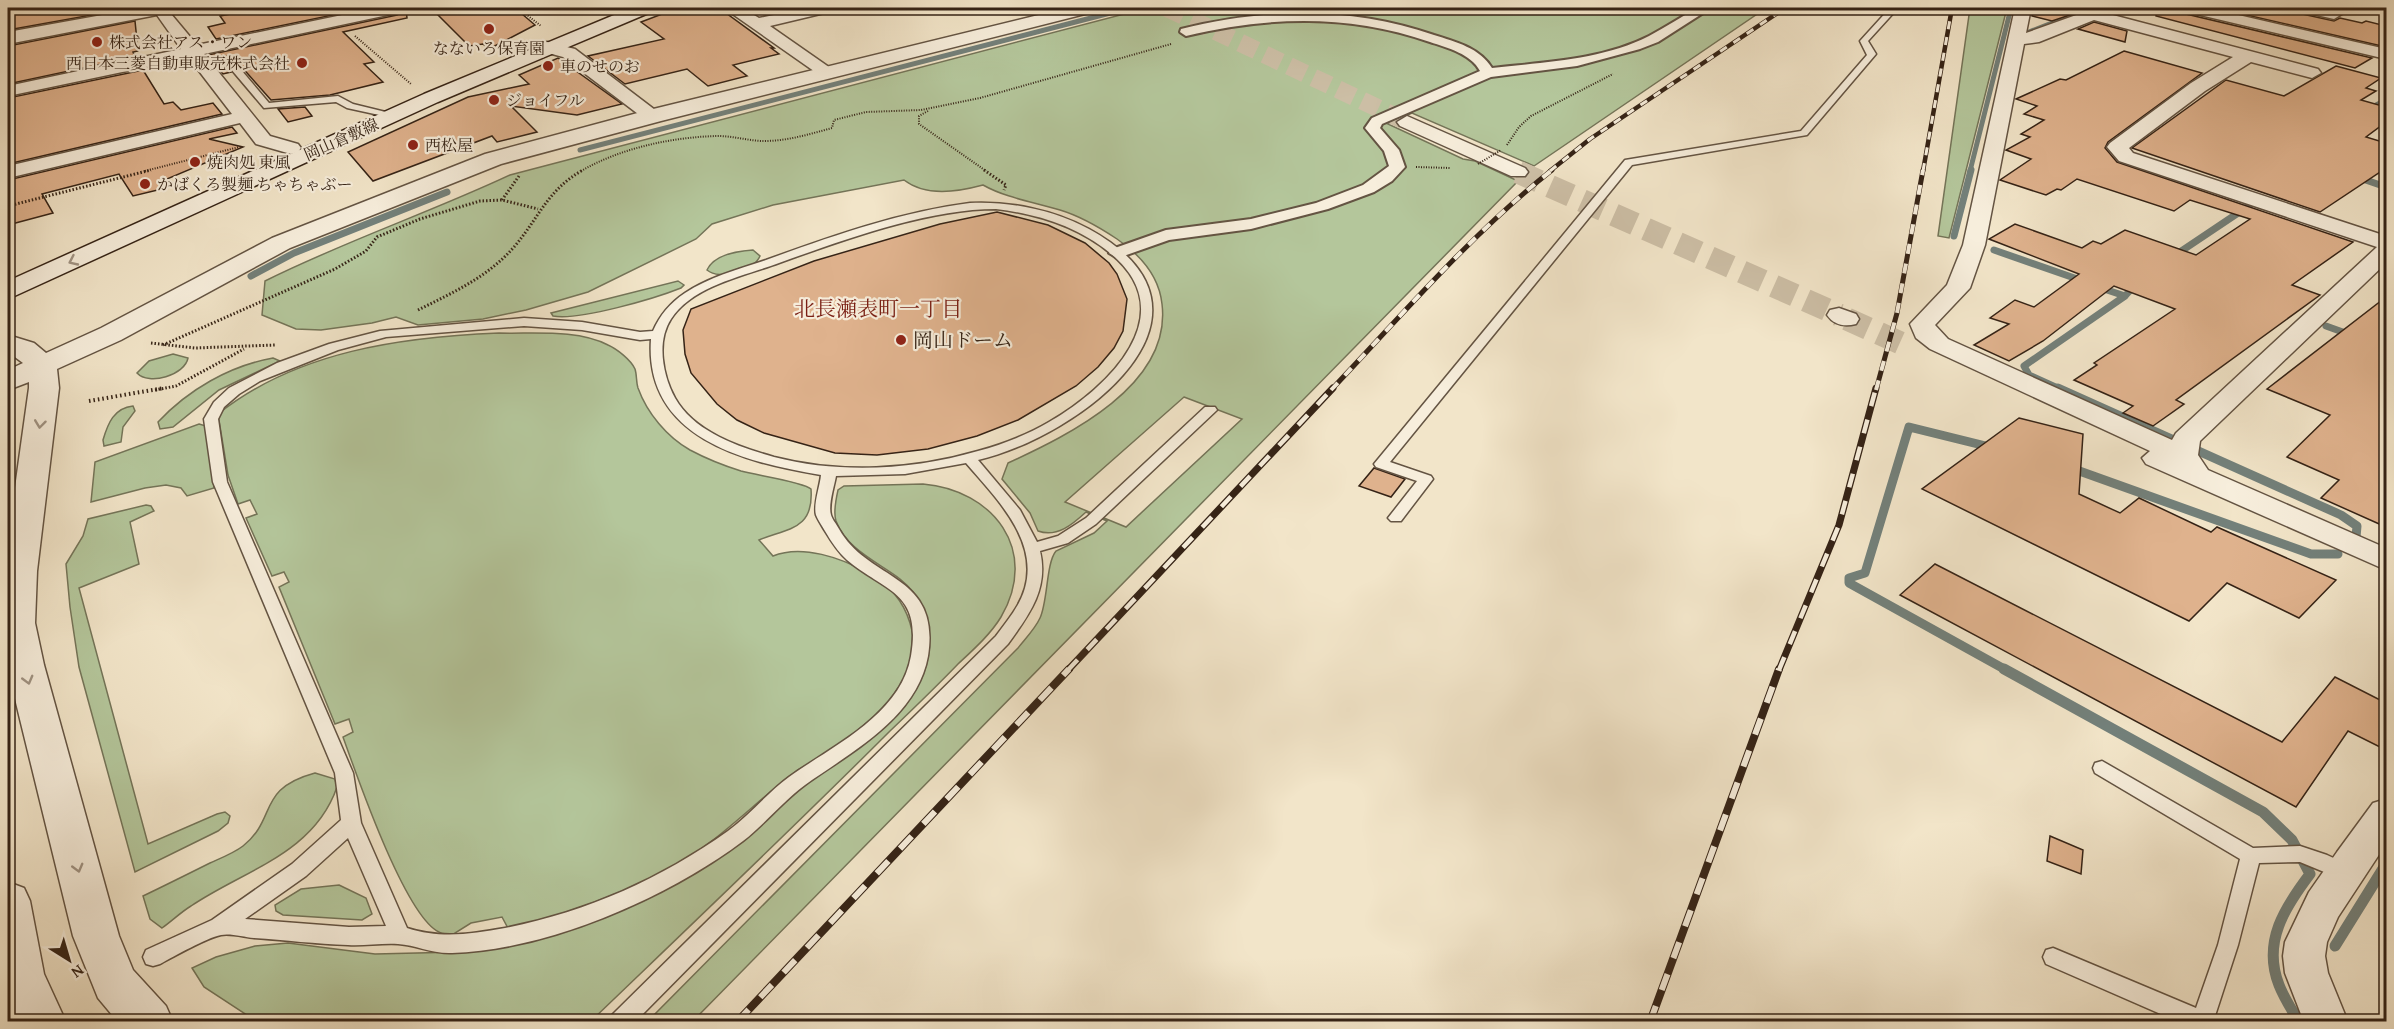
<svg xmlns="http://www.w3.org/2000/svg" width="2394" height="1029" viewBox="0 0 2394 1029" font-family="'Gentium Book Plus','Noto Serif JP',serif">
<rect width="100%" height="100%" fill="#f2e5c9"/>
<filter id="stains"><feTurbulence type="fractalNoise" baseFrequency=".00333" numOctaves="4"/><feColorMatrix values="0 0 0 0 .2 0 0 0 0 .09 0 0 0 0 .02 0 0 0 .5 -.17"/></filter>
<radialGradient id="worn" r=".72"><stop offset=".6" stop-color="#630" stop-opacity="0"/><stop offset="1" stop-color="#630" stop-opacity=".3"/></radialGradient>
<g fill="#b4c69b" stroke="#747458" stroke-width="1.5" fill-rule="evenodd">
<path d="M1147,8H1766L1534,166L1412,113L1388,124L1463,159L1475,161L1518,181L693,1021H648L1018,648C1025,639 1035,629 1040,618C1048,601 1046,563 1056,551L1094,533L1107,521L1086,512C1073,524 1057,538 1038,531L1030,513L1002,479L1008,463C1069,435 1172,385 1162,304C1159,276 1139,254 1117,239C1099,227 1080,216 1060,210C1034,202 1006,198 983,185C957,192 926,197 904,180L773,205L712,224L696,239L588,292L526,310L483,319L418,325L396,317L372,323L321,330L296,329L262,315L265,281C345,241 429,213 510,175ZM1184,397L1242,419L1126,527L1065,502Z"/>
<path d="M1970,8H2007L1949,238L1938,236Z"/>
<path d="M753,250L760,256C754,271 720,281 707,270C714,255 738,251 753,250Z"/>
<path d="M678,281L684,285L681,288C656,298 579,321 553,316L551,313Z"/>
<path d="M499,333C534,334 577,329 608,345C617,349 631,360 635,369C637,375 636,382 638,388C647,413 667,437 690,450C705,458 725,466 741,471C755,475 804,482 811,489C814,530 788,528 759,540L773,556C802,544 842,558 868,573C889,584 903,600 910,623C930,681 860,730 819,759C811,764 802,766 795,772C749,807 715,846 662,873C613,898 562,914 509,930L502,917L471,923L452,935C448,934 442,934 439,932C405,916 357,776 343,737L353,732L349,719L335,724L279,587L289,582L284,572L272,576L246,518L257,514L250,500L238,504L228,475L218,414C297,351 402,337 499,333Z"/>
<path d="M173,354L188,358C185,375 149,386 137,373L149,361Z"/>
<path d="M273,358L280,361L219,390L173,427L160,429L158,422C188,390 229,366 273,358Z"/>
<path d="M133,406L135,411L123,427L121,442L104,446L103,440C108,423 114,408 133,406Z"/>
<path d="M199,424L206,426L214,488L187,496L181,488L166,485L145,488L91,502L95,462Z"/>
<path d="M923,484C993,490 1040,550 1001,617C990,635 973,650 958,664C936,687 913,709 890,731C792,829 691,925 591,1021H256L204,987L192,968L216,957L255,946L288,943L375,954L459,952L613,913L863,743C878,731 895,719 907,703C936,664 941,612 900,579C878,562 847,550 836,521C833,512 836,499 838,490L844,486Z"/>
<path d="M146,505L151,506L154,511L130,522L139,564L79,588L148,844L217,814L225,812L230,816L228,823L218,831L135,872L79,667L70,607L66,564L83,536L88,519Z"/>
<path d="M315,773L335,779L337,787C314,854 244,870 191,906C181,912 172,921 162,928L150,919L143,896C166,885 188,874 210,863C221,858 234,853 243,846C278,818 256,789 315,773Z"/>
<path d="M339,885L366,898L372,914L362,920L283,915L276,911L275,905L301,889Z"/>
</g>
<g fill="none" stroke-linecap="round" stroke-linejoin="round">
<g stroke="#73807a" stroke-width="5">
<path d="M2029,32L2090,8"/>
<path d="M2366,110L2386,100"/>
<path d="M580,150L1118,11"/>
<path d="M1970,171L2011,8"/>
</g>
<g stroke="#73807a" stroke-width="7">
<path d="M2357,177L2386,187"/>
<path d="M1954,236L1971,170"/>
<path d="M1994,250L2083,281"/>
<path d="M2174,256L2253,203"/>
<path d="M251,276L294,253L447,192"/>
<path d="M2098,287L2125,296"/>
<path d="M2326,326L2351,335"/>
<path d="M2062,390L2029,375L2024,366L2125,296L2136,284"/>
</g>
<g stroke="#73807a" stroke-width="9">
<path d="M2058,388L2341,515L2357,526L2356,537"/>
<path d="M1994,448L1909,427L1865,573L1849,578V583L2006,670"/>
<path d="M2071,468L2311,554H2338"/>
</g>
<g stroke="#73807a" stroke-width="11">
<path d="M2004,669L2263,812L2292,840L2310,874C2285,907 2262,942 2279,985C2284,998 2292,1010 2299,1022"/>
<path d="M2335,946L2386,864"/>
</g>
</g>
<g fill="#dfb28d" stroke="#352316" stroke-width="1.5">
<path d="M36,8H131L8,30V15L37,10Z"/>
<path d="M262,8H367L216,39L208,27L225,23L220,16Z"/>
<path d="M431,8H515L535,25L489,49L483,44L469,46Z"/>
<path d="M678,8H719L774,48H771L779,54L733,65L747,76L708,86L687,69L625,84L588,56L664,39L641,22Z"/>
<path d="M2033,8H2091L2052,21L2032,16Z"/>
<path d="M2157,8H2179L2182,13L2372,58L2355,68L2156,16Z"/>
<path d="M2216,8H2295L2298,13L2334,21L2340,18L2362,23L2366,21L2386,26V47Z"/>
<path d="M406,10L407,18L343,32L374,62L364,64L383,82L330,95L271,100L233,57L223,56V63L231,72L223,74L208,55L397,15Z"/>
<path d="M135,21L138,51L133,52L135,57L8,84V46Z"/>
<path d="M2094,22L2127,31L2125,42L2078,29Z"/>
<path d="M2124,51L2202,73L2108,142L2105,148L2117,162L2353,242L2292,285L2320,295L2176,400L2184,404L2153,426L2123,413L2133,406L2074,380L2097,365L2094,363L2175,309L2114,286L2043,341L2009,361L1974,345L2009,324L1990,318L2015,300L2034,307L2079,274L1989,239L2015,224L2082,248L2093,241L2101,244L2125,230L2196,255L2250,219L2190,200L2174,211L2077,179L2061,190L2057,189L2046,195L2000,180L2031,159L2006,150L2030,137L2021,134L2044,120L2024,114L2037,106L2016,99L2060,79L2066,80Z"/>
<path d="M558,58L622,104L577,115L511,106L537,132L497,142L492,136L373,181L348,152L468,97L529,84L519,75Z"/>
<path d="M2336,66L2381,78L2366,88L2376,91L2361,100L2386,107V122L2366,137L2386,143V168L2320,212L2132,148L2226,80L2284,96Z"/>
<path d="M143,70L164,104L173,102L181,110L213,103L222,114L8,164V98Z"/>
<path d="M305,107L312,116L288,122L278,109Z"/>
<path d="M232,127L237,133L209,139L243,147L162,181L166,188L133,196L119,174L42,194L53,213L8,225V180Z"/>
<path d="M997,212L1048,225L1085,243L1109,263L1117,274L1127,299L1123,331L1114,348L1098,367L1076,386L1018,420L977,436L928,449L877,455L835,453L764,433L737,420L717,404L691,373L685,354L683,330L691,309L814,261L940,224Z"/>
<path d="M2386,297V527L2321,498L2339,480L2287,457L2330,415L2267,389Z"/>
<path d="M2019,418L2083,434L2079,494L2120,513L2139,498L2211,532L2217,527L2336,580L2299,618L2227,583L2189,621L1922,489Z"/>
<path d="M1374,468L1405,479L1391,497L1359,486Z"/>
<path d="M1935,564L2282,742L2335,677L2386,703V750L2348,731L2296,807L1900,595Z"/>
<path d="M2050,836L2083,850L2081,874L2047,861Z"/>
</g>
<g fill="none" stroke-linecap="round" stroke-linejoin="round">
<path stroke="#ccbea5" stroke-width="18" stroke-dasharray="18 9" stroke-linecap="butt" d="M1167,8L1407,122"/>
<g stroke="#ccbea5" stroke-width="23" stroke-dasharray="23 12" stroke-linecap="butt">
<path d="M1518,172L1839,315"/>
<path d="M1847,319L1905,345"/>
</g>
<defs>
<g id="service">
<path d="M1890,8H1898L1868,41L1876,54L1807,135L1632,165L1390,462L1431,476L1433,479L1401,521H1391L1388,518L1417,481L1376,467L1374,464L1625,160L1801,131L1867,55L1860,41Z"/>
<path d="M225,58H231L269,103L338,96L353,104L398,115L393,118L347,108L336,102L264,108L225,62Z"/>
<path d="M970,203C1010,201 1054,210 1089,229C1243,313 1080,436 978,460L1020,510L1037,542L1058,536L1086,518L1205,407H1215L1217,410L1096,524L1068,543L1040,551C1049,589 1029,615 1008,644L635,1022H609L612,1015L996,636C1007,621 1020,606 1025,588C1039,539 994,496 966,463L905,474L836,476C834,487 828,505 831,515C832,519 837,525 839,529C869,582 941,573 928,656C917,718 851,752 805,785C782,802 765,824 743,841C667,898 548,950 452,953C432,954 416,945 398,944C381,943 364,946 348,945C316,944 285,940 254,938C244,937 230,933 221,935C206,938 175,956 160,964L153,966L146,964L143,957L146,950L212,920L292,864L341,820L335,773L213,482L204,419L214,402L229,388L277,363L329,344L380,331L524,318L582,322L640,332L653,331C660,315 670,303 685,293C709,277 739,269 766,260C832,236 900,212 970,203ZM996,209C1037,214 1077,226 1110,253C1185,314 1108,388 1049,422C1027,435 1003,444 978,451C913,470 840,474 774,457C739,447 694,432 675,398C663,376 656,342 671,319C692,286 744,276 779,263C843,240 928,209 996,209ZM524,326L582,330L640,340L651,339C644,438 744,462 821,475C820,486 813,505 816,515C818,520 822,526 825,531C831,541 838,552 847,560C885,592 922,591 911,656C901,715 832,746 789,777C767,793 750,815 728,831C661,879 586,912 505,928C471,934 441,939 407,928L361,823L353,773L227,482L218,419L224,407L239,394L260,381L338,350L386,337ZM348,838L386,926L349,927L245,919L306,876Z"/>
<path d="M2102,761L2253,848L2300,846L2327,855L2353,867L2356,873L2353,879L2346,881L2300,862L2259,863L2238,945L2213,1022H2179L2046,964L2043,957L2046,950L2053,948L2196,1008L2218,945L2240,859L2095,773L2093,768L2095,763Z"/>
</g>
<path id="pedestrian" d="M1697,8H1711L1658,42L1640,49L1577,66L1491,77L1382,124L1380,128L1399,150L1405,167L1392,181L1374,192L1328,209L1251,229L1169,240L1118,258L1109,253L1112,249L1166,230L1251,219L1316,203L1363,185L1389,166L1384,151L1365,128L1372,118L1480,71C1471,54 1448,48 1430,42C1349,14 1269,16 1186,36L1180,32L1181,29C1267,8 1350,6 1434,35C1456,42 1480,48 1492,68C1544,62 1602,60 1649,36C1666,27 1681,17 1697,8Z"/>
<g id="minor">
<path d="M152,8H166L197,45L376,8H405L397,13L204,54L270,136L298,144L301,148L298,152L291,154L256,144L240,123L8,178V166L232,114L189,58L8,96V86L181,49Z"/>
<path d="M724,8H742L759,18L807,8H835L833,11L770,26L836,72L827,77L821,76Z"/>
<path d="M2015,8H2031L2026,33L2096,8H2117L2109,14L2318,69L2321,73L2312,78L2251,62L2205,91L2129,148L2133,153L2386,236V263L2200,441L2198,455L2208,470L2386,548V570L2146,464L2142,458L2150,451L1930,349L1916,338L1910,324L1947,285L1963,245ZM2094,20L2233,57L2191,83L2110,143L2107,147L2119,161L2377,247L2176,433L2172,440L1948,339L1935,325L1970,288L1985,245L2024,44L2039,42Z"/>
<path d="M2181,8H2208L2386,49V59L2183,11Z"/>
<path d="M2297,8H2327L2340,10L2342,14L2334,19L2299,11Z"/>
<path d="M547,42L575,49L663,116L653,122L646,120L563,57L541,51L538,47L541,43Z"/>
<path d="M1407,116L1525,168L1528,172L1525,176H1511L1400,126L1397,122Z"/>
<path d="M1839,308L1856,314L1859,319L1856,324C1844,327 1834,325 1827,315L1830,310Z"/>
<path d="M2386,799V844L2338,917L2327,942L2325,956L2328,973L2348,1022H2304L2285,973L2283,956L2285,942L2309,892L2337,852L2373,803Z"/>
</g>
<g id="tertiary">
<path d="M141,8H176L167,13L8,44V32Z"/>
<path d="M1067,8H1096L1093,12L661,121L501,164L290,248L121,340L57,369L59,388L37,571L35,623L44,665L119,936L133,970L166,1006L173,1022H118L98,998L73,936L8,670V538L29,388V382L8,390V370L23,363L8,352V335L34,343L46,353L101,328L272,238L485,154L645,111Z"/>
<path d="M8,882L24,888L30,901L44,974L66,1022H18L8,997Z"/>
</g>
<path id="secondary" d="M631,8H654L651,12L438,102L8,299V281L424,94Z"/>
</defs>
<use href="#service" stroke="#645443" stroke-width="3"/>
<use href="#pedestrian" stroke="#645443" stroke-width="4"/>
<use href="#minor" stroke="#645443" stroke-width="3"/>
<use href="#tertiary" stroke="#645443" stroke-width="3"/>
<use href="#secondary" stroke="#352316" stroke-width="3"/>
<g stroke="#352316" stroke-width="2" stroke-dasharray="1 1.5" stroke-linecap="butt">
<path d="M518,8L541,26"/>
<path d="M355,36L411,84"/>
<path d="M928,111L919,116V124L986,171"/>
<path d="M1507,145L1519,127L1531,116L1613,74"/>
<path d="M1416,167L1451,168"/>
<path d="M145,171L239,147"/>
<path d="M581,171C621,148 672,137 718,136C734,136 749,141 764,141C788,141 810,134 832,128L834,120L866,112L921,110L980,98L1171,44"/>
</g>
<g stroke="#352316" stroke-width="3" stroke-dasharray="1.5 2" stroke-linecap="butt">
<path d="M984,170L1006,185L1004,190"/>
<path d="M502,200L519,176"/>
<path d="M8,206L151,170"/>
<path d="M418,310C452,293 488,277 514,247C539,218 547,190 583,170"/>
<path d="M151,343L195,348L275,345"/>
<path d="M163,345L335,269L366,251L377,237L420,219L480,201L502,200L538,209"/>
<path d="M155,390L176,386L244,349"/>
</g>
<path stroke="#352316" stroke-width="4" stroke-dasharray="1.5 3" stroke-linecap="butt" d="M89,401L164,388"/>
<use href="#service" fill="#f7eedc" fill-rule="evenodd"/>
<use href="#pedestrian" fill="#f7eedc" fill-rule="evenodd"/>
<use href="#minor" fill="#f7eedc" fill-rule="evenodd"/>
<use href="#tertiary" fill="#f7eedc" fill-rule="evenodd"/>
<use href="#secondary" fill="#f7eedc" fill-rule="evenodd"/>
<defs>
<g id="rail-far3">
<path d="M1550,171L1590,139L1785,8"/>
<path d="M1923,171L1952,8"/>
</g>
<g id="rail-far2">
<path d="M1331,390C1402,315 1471,234 1552,170"/>
<path d="M1876,390L1897,313L1923,170"/>
</g>
<g id="rail-far1">
<path d="M1068,670L1333,388"/>
<path d="M1779,670L1839,525L1876,388"/>
</g>
<g id="rail">
<path d="M737,1022L1069,669"/>
<path d="M1650,1022L1779,669"/>
</g>
</defs>
<use href="#rail-far3" stroke="#352316" stroke-width="4.5"/>
<use href="#rail-far2" stroke="#352316" stroke-width="5"/>
<use href="#rail-far1" stroke="#352316" stroke-width="7"/>
<use href="#rail" stroke="#352316" stroke-width="8"/>
<use href="#rail-far3" stroke="#f7eedc" stroke-width="3" stroke-dasharray="8" stroke-linecap="butt"/>
<use href="#rail-far2" stroke="#f7eedc" stroke-width="4" stroke-dasharray="10" stroke-linecap="butt"/>
<use href="#rail-far1" stroke="#f7eedc" stroke-width="4.5" stroke-dasharray="14" stroke-linecap="butt"/>
<use href="#rail" stroke="#f7eedc" stroke-width="6" stroke-dasharray="17" stroke-linecap="butt"/>
<path stroke="#352316" stroke-width="2" stroke-dasharray="1 1.5" stroke-linecap="butt" d="M1478,164L1501,150"/>
</g>
<defs><path id="oneway-chevron" d="M-2-3.5L2.5 0L-2 3.5" fill="none" stroke-width="1.6" stroke-linecap="round" stroke-linejoin="round" transform="scale(1.5)"/></defs>
<g stroke="#a09383">
<use href="#oneway-chevron" transform="translate(73 261) rotate(155)"/>
<use href="#oneway-chevron" transform="translate(40 424) rotate(97)"/>
<use href="#oneway-chevron" transform="translate(28 680) rotate(75)"/>
<use href="#oneway-chevron" transform="translate(78 868) rotate(75)"/>
</g>
<g fill="#8f2418" stroke="#f7eedc" stroke-width="2">
<circle cx="489" cy="29" r="6"/>
<circle cx="97" cy="42" r="6"/>
<circle cx="302" cy="63" r="6"/>
<circle cx="548" cy="66" r="6"/>
<circle cx="494" cy="100" r="6"/>
<circle cx="413" cy="145" r="6"/>
<circle cx="195" cy="162" r="6"/>
<circle cx="145" cy="184" r="6"/>
<circle cx="901" cy="340" r="6"/>
</g>
<g text-anchor="middle" stroke-width="4.5" stroke-linejoin="round" paint-order="stroke">
<g font-size="16" fill="#352316" stroke="#f7eedc" text-anchor="start">
<text x="109" y="48">株式会社アス・ワン</text>
<text x="489" y="54" text-anchor="middle">なないろ保育園</text>
<text x="290" y="69" text-anchor="end">西日本三菱自動車販売株式会社</text>
<text x="560" y="72">車のせのお</text>
<text x="506" y="106">ジョイフル</text>
<text x="425" y="151">西松屋</text>
<text x="207" y="168">焼肉処 東風</text>
<text x="157" y="190">かばくろ製麺 ちゃちゃぶー</text>
</g>
<g font-size="16" fill="#352316" stroke="#f7eedc">
<text transform="translate(341 139) rotate(-24)" y="6">岡山倉敷線</text>
</g>
<g font-size="20" fill="#352316" stroke="#f7eedc" text-anchor="start">
<text x="913" y="347">岡山ドーム</text>
</g>
<g font-size="21" fill="#7a1f14" stroke="#f7eedc">
<text x="878" y="316">北長瀬表町一丁目</text>
</g>
</g>
<rect width="2394" height="1029" fill="none" stroke="#f2e5c9" stroke-width="30"/>
<rect x="9" y="9" width="2376" height="1011" fill="none" stroke="#352316" stroke-width="3"/>
<rect x="15" y="15" width="2364" height="999" fill="none" stroke="#352316" stroke-width="1.5"/>
<g transform="translate(69 960) rotate(143)" stroke="#f7eedc" stroke-width="4.5" paint-order="stroke">
<path d="M0-4.5L10 22L0 15L-10 22Z" fill="#352316"/>
<text y="-9" font-size="16" font-weight="bold" text-anchor="middle" fill="#352316">N</text>
</g>
<rect width="100%" height="100%" filter="url(#stains)"/>
<rect width="100%" height="100%" fill="url(#worn)"/>
</svg>
